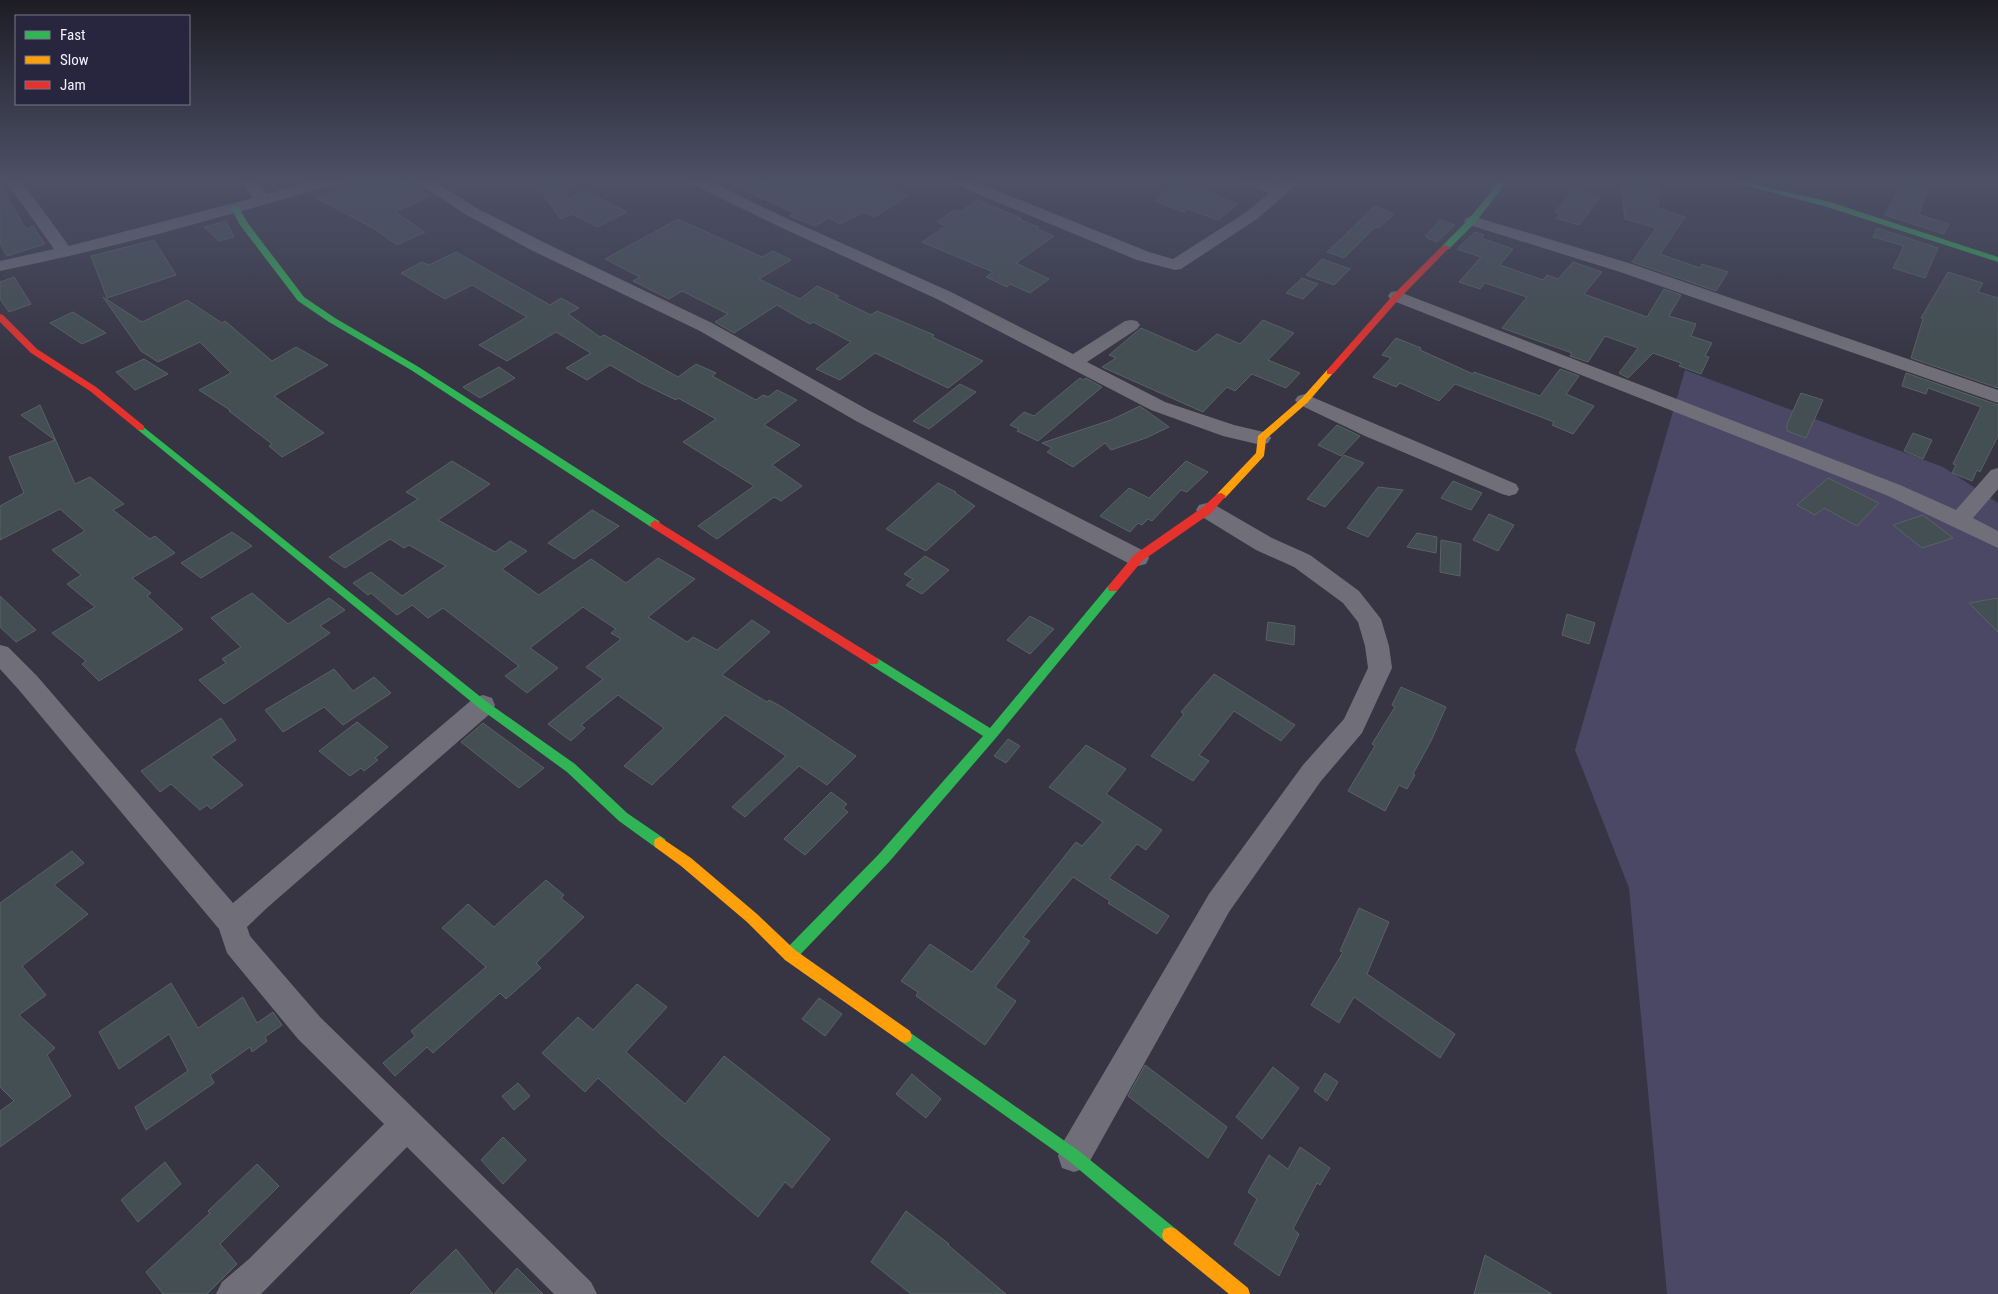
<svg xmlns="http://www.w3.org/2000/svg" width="1998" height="1294" viewBox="0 0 1998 1294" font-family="'Roboto Condensed',sans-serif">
<rect width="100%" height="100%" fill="#373544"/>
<path fill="#4a4864" d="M1685,370L1943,467L1998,503V1294H1667L1629,888L1575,750Z"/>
<g fill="#434f52" stroke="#5b6164">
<path d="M348,179H399L431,196L395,212L425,232L397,245L373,228L316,198L358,187Z"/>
<path d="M532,179H554L569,199L586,191L627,212L597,227L572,214L561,219Z"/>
<path d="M719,179H779L802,189L820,179L835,184L845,179H865L907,196L875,217L864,212L840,224L829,218L815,226L790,216L794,213Z"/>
<path d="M1620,179H1660L1658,208L1685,217L1660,254L1700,268L1702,264L1728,272L1716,291L1632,262L1656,228L1625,219Z"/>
<path d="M1904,179H1930L1919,215L1949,224L1944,234L1885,215Z"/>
<path d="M1178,183L1193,189L1194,188L1238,204L1218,220L1188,209L1184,212L1155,201Z"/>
<path d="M0,185L26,229L33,226L45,244L7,256L0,244Z"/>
<path d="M1574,190L1600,198L1579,225L1556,218L1560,214L1555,212Z"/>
<path d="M978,200L1021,218L1018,219L1039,227L1037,229L1054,236L1016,263L1049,279L1030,293L1010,284L1007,287L986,277L993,272L922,242L946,226L937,222L954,210L960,212Z"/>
<path d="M1375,206L1394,214L1379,228L1375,227L1344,258L1327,252Z"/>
<path d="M678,219L762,257L773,251L791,260L759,279L800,299L817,286L839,296L836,298L871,315L877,311L894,318L934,335L932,337L983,361L948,388L875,353L840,380L816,369L851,342L813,322L810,324L777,305L734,333L715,322L728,314L682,291L669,299L633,281L640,277L605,259Z"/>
<path d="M1440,220L1455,225L1437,242L1427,238L1428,237L1425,236Z"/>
<path d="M226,221L234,237L219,241L204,227Z"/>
<path d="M1877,228L1938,248L1925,278L1893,268L1904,246L1873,237Z"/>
<path d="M1475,232L1484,235L1481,238L1513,249L1500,265L1543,280L1547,275L1558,279L1573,262L1602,272L1584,294L1647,317L1664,289L1681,295L1669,316L1696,324L1691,336L1712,343L1705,356L1709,357L1701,374L1679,366L1681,363L1653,353L1628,378L1619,373L1638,348L1605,336L1588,362L1570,356L1572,353L1502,328L1527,297L1485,283L1480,289L1459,282L1481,257L1457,249Z"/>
<path d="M154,240L176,275L107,298L91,256Z"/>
<path d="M456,252L550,305L561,298L579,308L568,314L600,337L604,335L678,377L696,364L716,373L712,376L756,400L763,395L768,397L777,390L797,400L764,425L800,445L772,465L802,486L781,501L774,497L717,539L698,526L754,486L683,442L716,419L678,398L676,400L641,383L610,365L587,380L566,368L591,353L556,332L507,361L479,345L527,317L472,285L445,299L401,273L422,262L429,265Z"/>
<path d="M1322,259L1350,269L1334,285L1306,275Z"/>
<path d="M1948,272L1983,283L1978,292L1998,298V388L1911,358L1923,319L1921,318Z"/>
<path d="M14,277L31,304L9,312L0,299V282Z"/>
<path d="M1302,278L1318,284L1303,299L1286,293Z"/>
<path d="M103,297L142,322L187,300L222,323L225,321L272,361L296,347L328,365L274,396L324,433L282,457L269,446L272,444L229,411L230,410L199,390L231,373L200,342L158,362L141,351Z"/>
<path d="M73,312L106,333L82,344L50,323Z"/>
<path d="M1263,320L1294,333L1268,360L1300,373L1286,388L1252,374L1235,391L1227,387L1203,412L1102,367L1116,358L1109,355L1141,328L1196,352L1217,334L1240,344Z"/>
<path d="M1396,338L1421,348L1420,350L1473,374L1474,372L1540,396L1560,369L1579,376L1566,394L1594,406L1573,434L1552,425L1554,422L1455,384L1439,401L1400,383L1396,387L1373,377L1391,358L1382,355Z"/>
<path d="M144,359L168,374L135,390L116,372Z"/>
<path d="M499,367L515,378L480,398L463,387Z"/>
<path d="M1906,373L1998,405V436L1980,472L1977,470L1972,481L1952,473L1956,465L1953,464L1981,407L1928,388L1926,394L1902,386Z"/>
<path d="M1080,378L1083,380L1086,378L1102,387L1038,441L1017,431L1019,429L1010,425L1024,412L1034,416Z"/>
<path d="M960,384L976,392L929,429L913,421Z"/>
<path d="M1801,393L1823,400L1806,438L1787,431V424Z"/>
<path d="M40,405L75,484L90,477L124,504L113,510L150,539L155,536L175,553L132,578L151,593L147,596L183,629L99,681L82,664L86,661L52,633L95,607L67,584L81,575L52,550L85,531L60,509L0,540V506L24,493L9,457L55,440L21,415Z"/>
<path d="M1140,406L1169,427L1146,438L1111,450L1105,443L1073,467L1047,452L1052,448L1042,443L1111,420Z"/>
<path d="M1337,425L1360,436L1341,456L1318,445Z"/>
<path d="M1913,433L1932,440L1923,459L1904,451Z"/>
<path d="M1344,455L1364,463L1325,507L1307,499Z"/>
<path d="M452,461L490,484L438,520L495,552L510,541L527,551L502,569L539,595L591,559L626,583L658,558L695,579L648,617L687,642L693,637L717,650L752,620L770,632L722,675L767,702L769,700L782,707L856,756L827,785L799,766L745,817L732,807L786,756L725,715L652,785L624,766L664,728L618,695L581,725L585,728L571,741L548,724L603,679L586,667L621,639L611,633L616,629L583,607L530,648L558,668L527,693L505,676L519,666L443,608L428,618L412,605L397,615L371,593L368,595L353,583L371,572L402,596L446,566L409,545L404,548L390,539L345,568L329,557L418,499L406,492Z"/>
<path d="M1186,461L1208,472L1187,492L1181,490L1152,521L1148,519L1142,525L1138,523L1130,532L1100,516L1129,488L1149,498Z"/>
<path d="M1828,478L1879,503L1857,526L1824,508L1815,515L1797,505Z"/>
<path d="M1453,481L1482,493L1471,510L1441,498Z"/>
<path d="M938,483L956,492L955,493L975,506L926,551L886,529Z"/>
<path d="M1378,487L1403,490L1368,537L1347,528Z"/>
<path d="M592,510L619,526L574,559L548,543Z"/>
<path d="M1489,514L1514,525L1498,551L1473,540Z"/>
<path d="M1923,515L1953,538L1922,548L1893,525Z"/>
<path d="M232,532L252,546L201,578L181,563Z"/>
<path d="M1417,533L1437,537L1436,553L1407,547Z"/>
<path d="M1441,540L1461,544L1460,576L1440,572Z"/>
<path d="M925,556L949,570L922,594L906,585L913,579L904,574Z"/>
<path d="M252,593L288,624L329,598L345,610L320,626L330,633L224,704L199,680L226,663L222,659L241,647L211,618Z"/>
<path d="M0,596L36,630L16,642L0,627Z"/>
<path d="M1998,598V632L1969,603Z"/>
<path d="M1567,614L1595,623L1589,644L1562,635Z"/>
<path d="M1030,616L1054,629L1030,654L1007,640Z"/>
<path d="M1268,622L1295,626L1294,645L1266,640Z"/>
<path d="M334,669L353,691L374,677L391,693L343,725L324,707L283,732L265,710Z"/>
<path d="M1214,674L1295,725L1281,741L1234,711L1199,755L1209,761L1193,781L1151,756L1184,714L1181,712Z"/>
<path d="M1401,687L1446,707L1431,741L1413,774L1415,775L1407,789L1399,785L1385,811L1348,791L1375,746L1372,744L1395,707L1392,705Z"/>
<path d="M221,718L236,740L211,757L243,785L211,809L207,805L200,810L171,784L160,792L141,771Z"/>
<path d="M357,722L388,747L375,758L378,760L364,771L361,768L350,776L319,751Z"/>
<path d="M483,723L544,768L519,788L461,742Z"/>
<path d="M1008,739L1020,746L1006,763L994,756Z"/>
<path d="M1086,745L1126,769L1106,794L1162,830L1146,850L1137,844L1109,878L1169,916L1157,934L1108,903L1110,901L1073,877L1023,937L1030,941L995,987L1016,1001L985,1045L916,996L918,992L901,981L930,944L972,972L1076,842L1082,846L1103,822L1049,787Z"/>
<path d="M831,792L847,804L843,808L848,812L805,855L784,839Z"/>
<path d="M72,851L84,863L54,885L88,914L22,966L46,995L19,1015L55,1048L47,1055L71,1096L0,1147V1111L14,1101L0,1087V903Z"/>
<path d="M546,880L564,895L561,898L584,917L536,963L541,968L506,999L500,993L433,1053L427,1047L395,1076L383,1063L415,1036L411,1031L486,967L442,928L468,904L494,927Z"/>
<path d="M1359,908L1389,922L1367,974L1455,1034L1440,1058L1354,997L1339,1023L1311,1005L1343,952L1340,951Z"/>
<path d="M171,983L198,1028L243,997L257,1023L273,1012L282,1025L265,1037L267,1041L252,1052L250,1047L210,1075L214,1083L146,1130L135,1107L188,1071L169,1034L119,1069L99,1032Z"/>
<path d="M637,984L667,1007L626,1052L685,1104L724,1056L830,1139L792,1188L785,1182L758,1217L660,1134L598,1078L585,1092L542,1053L578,1017L593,1030Z"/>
<path d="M819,998L842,1014L825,1036L802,1019Z"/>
<path d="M1145,1065L1227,1127L1208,1158L1128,1096Z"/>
<path d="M1273,1067L1299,1088L1262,1139L1236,1117Z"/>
<path d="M1325,1073L1338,1082L1327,1101L1314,1091Z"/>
<path d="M912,1074L941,1099L926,1118L896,1094Z"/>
<path d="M518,1083L530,1096L514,1110L502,1096Z"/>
<path d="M503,1137L526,1160L503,1184L481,1160Z"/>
<path d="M1300,1147L1330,1168L1320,1185L1317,1183L1293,1229L1299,1234L1279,1276L1234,1244L1257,1199L1248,1192L1269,1155L1288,1169Z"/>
<path d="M165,1162L181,1184L138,1222L121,1200Z"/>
<path d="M257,1164L279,1186L220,1244L237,1264L207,1294H163L146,1272L210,1213L208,1211Z"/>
<path d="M906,1211L949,1244L948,1245L1006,1294H911L871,1262Z"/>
<path d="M456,1249L493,1294H410Z"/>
<path d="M1485,1255L1552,1294H1474Z"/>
<path d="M517,1268L543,1294H494Z"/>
</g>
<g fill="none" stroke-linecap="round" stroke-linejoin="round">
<g fill="#706f79" fill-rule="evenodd">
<path d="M7,179H23V183L69,246L253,198L239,179H255L267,194L321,179H345L343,182C229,215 115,248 0,271V261L54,249L7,183Z"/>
<path d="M413,179H431L475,207L543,242L712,323L870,411L1146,552L1149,558L1146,564L1138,566L1130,564L856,421L700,331L531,250L463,213Z"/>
<path d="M686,179H705L790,220L951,292L1073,354L1125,321L1131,320L1137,321L1140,325L1137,329L1087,362L1165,402L1234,425L1268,433L1271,438L1268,443L1261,445L1223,436L1151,410L939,300L778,226L688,182Z"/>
<path d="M947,179H968L1149,252L1173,259L1245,213L1269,193L1239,182L1237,179H1259L1278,185L1286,179H1303L1257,219L1181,269L1175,270L1137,260L949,182Z"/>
<path d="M1472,216L1632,264L1998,390V403L1620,272L1466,224L1464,221L1466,218Z"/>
<path d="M1397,291L1900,485L1956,510L1991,470L1998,468V489L1973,518L1998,531V548L1886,495L1391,300L1388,296L1391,292Z"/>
<path d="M1305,394L1516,484L1519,489L1516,494L1509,496L1502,494L1365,436L1298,404L1295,400L1298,396Z"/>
<path d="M1207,503L1215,505L1272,538L1310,555L1359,591L1381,619L1389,646L1392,668L1362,733L1321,781L1229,912L1086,1168L1074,1172L1062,1168L1058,1156L1062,1144L1209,894L1303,765L1344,719L1368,668L1365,646L1358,622L1343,603L1294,567L1256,550L1199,515L1196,510L1199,505Z"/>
<path d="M0,645L8,647L37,676L233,903L474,698L483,695L492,698L495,705L492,712L268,907L247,927L250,936L320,1017L591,1282L597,1294H554L407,1147L261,1294H216L222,1282L249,1259L384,1124L298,1039L227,953L219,929L19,690L0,669Z"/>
</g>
<g fill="#30b455" fill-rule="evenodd">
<path d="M1501,179H1509L1475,223L1449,249H1443V245L1469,219Z"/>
<path d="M1720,179H1731L1830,202L1998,257V262L1824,206Z"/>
<path d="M232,206H238L247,222L304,297L335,318L417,366L659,521L660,524L659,527H651L411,370L329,322L298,301L240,225L231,208Z"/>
<path d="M141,425L487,702L575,764L627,813L665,839L666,843L665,847L660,849L655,847L619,821L567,772L479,708L138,430L136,428Z"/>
<path d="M1113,584L1117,585L1118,588L1117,591L995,739L889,862L795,960L790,962L785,960L783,955L785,950L879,854L983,736L869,664L867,661L869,658H877L990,728L1109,585Z"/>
<path d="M905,1029L1079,1151L1176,1229L1178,1235L1176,1241L1170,1243L1164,1241L1069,1161L900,1041L898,1036L900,1031Z"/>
</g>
<g fill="#ff9f0a" fill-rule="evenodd">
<path d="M1330,369L1334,372L1308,402L1266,439L1264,456L1225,498H1217L1216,496L1217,494L1256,453L1258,436L1302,398L1327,370Z"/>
<path d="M660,837L691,858L757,914L795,950L910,1031L912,1036L910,1041L905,1043L900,1041L785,960L747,922L681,866L655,847L654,843L655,839Z"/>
<path d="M1170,1227L1176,1229L1248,1288L1250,1294H1229L1164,1241L1162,1235L1164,1229Z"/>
</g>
<g fill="#e5322d" fill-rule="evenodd">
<path d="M1443,245L1450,247L1400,298L1333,374H1327V370L1394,294Z"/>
<path d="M0,314L3,315L37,349L96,387L144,426V430H138L90,391L31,353L0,322Z"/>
<path d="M1221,493L1226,496L1211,513L1142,561L1117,591H1109L1108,588L1109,585L1134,555L1203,507L1217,494Z"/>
<path d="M655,520L877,658L879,661L877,664H869L651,527L650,524Z"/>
</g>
</g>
<linearGradient id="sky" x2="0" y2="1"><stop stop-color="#1e1d25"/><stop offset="0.5" stop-color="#4d5167"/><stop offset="1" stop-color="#4d5167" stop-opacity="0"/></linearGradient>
<rect width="1998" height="360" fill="url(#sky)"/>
<rect x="15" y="15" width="175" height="90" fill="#28253f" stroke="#78768b"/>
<rect x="25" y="31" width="25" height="8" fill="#30b455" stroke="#78768b"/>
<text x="60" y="40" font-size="15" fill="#f0f0fe">Fast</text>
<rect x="25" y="56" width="25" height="8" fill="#ff9f0a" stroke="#78768b"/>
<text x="60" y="65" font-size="15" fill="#f0f0fe">Slow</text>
<rect x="25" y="81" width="25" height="8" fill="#e5322d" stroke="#78768b"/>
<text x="60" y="90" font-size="15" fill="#f0f0fe">Jam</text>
</svg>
